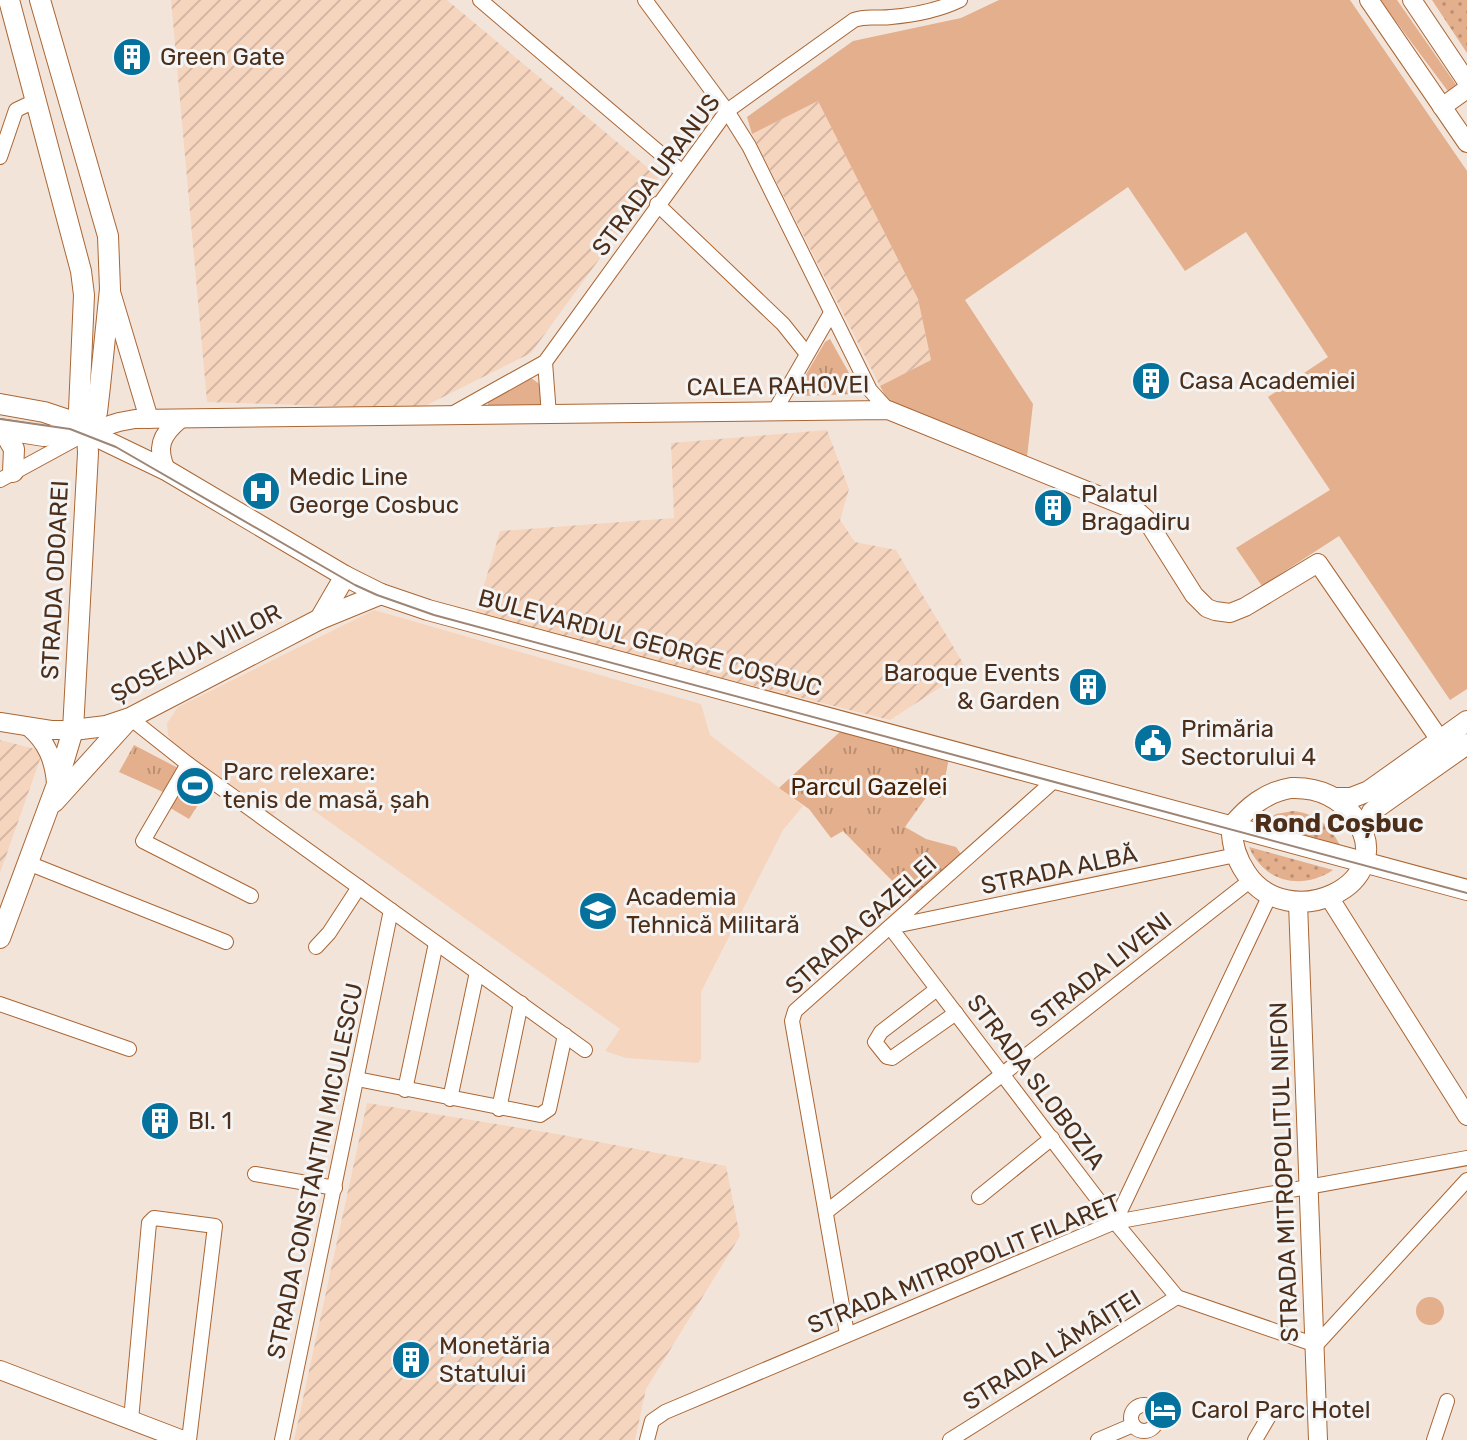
<svg xmlns="http://www.w3.org/2000/svg" width="1467" height="1440" viewBox="0 0 1467 1440" font-family="Rubik,sans-serif">
<defs>
<pattern id="industrial-furrows" width="10" height="10" patternUnits="userSpaceOnUse" patternTransform="scale(2)"><rect width="10" height="10" fill="#f6d5bf"/><path d="M-1 1l2-2M0 10L10 0M9 11l2-2" fill="none" stroke="#d5b7a4"/></pattern>
<pattern id="park-tufts" width="24" height="20" patternUnits="userSpaceOnUse" patternTransform="scale(2)"><rect width="24" height="20" fill="#e3af8d"/><path d="M3 7l-1-3M5 7V3M7 7l1-3M15 17l-1-3M17 17v-4M19 17l1-3" fill="none" stroke="#ba8f72"/></pattern>
<pattern id="garden-dots" width="8" height="8" patternUnits="userSpaceOnUse" patternTransform="scale(2)"><rect width="8" height="8" fill="#e3af8d"/><path d="M2 2h.1M6 6h.1" fill="none" stroke="#ba8f72" stroke-width="1.8" stroke-linecap="round"/></pattern>
</defs>
<rect width="100%" height="100%" fill="#f3e4da"/>
<path fill="#f6d5bf" d="M374,610L701,704L710,735L803,806L783,830L701,992V1059L698,1063L626,1058L605,1051L620,1029L289,793L272,817L174,746L168,735L167,723L178,707Z"/>
<g fill="url(#industrial-furrows)">
<path d="M171,0H447L659,177L531,353L419,409L207,402Z"/>
<path d="M818,101L918,299L931,360L880,386L752,134Z"/>
<path d="M827,430L849,489L840,520L855,542L896,550L967,670L890,720L475,616L500,531L674,518L671,443Z"/>
<path d="M0,740L43,751L0,873Z"/>
<path d="M367,1103L557,1134L726,1166L740,1236L646,1389L635,1440H294Z"/>
</g>
<g fill="#e3af8d">
<path d="M999,0H1350L1467,171V689L1450,700L1339,536L1262,586L1236,548L1330,490L1268,397L1328,357L1246,232L1185,271L1128,187L965,300L1033,404L1027,457L890,405L880,386L931,360L918,299L818,101L752,134L747,117L853,41L961,18Z"/>
<path d="M1380,0H1397L1459,89L1450,94Z"/>
<path d="M531,378L541,385L542,403L539,408L490,412L487,400Z"/>
<circle cx="1430" cy="1311" r="14"/>
</g>
<g fill="url(#park-tufts)">
<path d="M830,339L858,389V394L800,396L797,390L825,342Z"/>
<path d="M843,729L949,758L941,798L927,796L905,827L926,839L956,847L966,861L916,905L843,831L831,838L809,809L779,788Z"/>
<path d="M134,745L178,768L163,792L119,772Z"/>
<path d="M187,772L210,786L189,819L167,806Z"/>
</g>
<g fill="url(#garden-dots)">
<path d="M1432,0H1467V53Z"/>
<path d="M1293,811C1315,813 1331,826 1340,846L1258,825L1276,814Z"/>
<path d="M1249,847L1333,870C1301,891 1264,882 1249,847Z"/>
</g>
<g fill="none" stroke-linecap="round" stroke-linejoin="round">
<defs>
<g id="street">
<path d="M480,0L681,171"/>
<path d="M645,0L727,111L749,146L870,390L888,410"/>
<path d="M0,157L16,110L37,100"/>
<path d="M657,204L783,324L807,354"/>
<path d="M545,362L549,415"/>
<path d="M774,412L831,313"/>
<path d="M450,415L545,362L727,111L854,20C867,15 877,19 891,17C915,15 939,10 960,0"/>
<path d="M0,480L79,437"/>
<path d="M130,718L188,764L585,1050"/>
<path d="M188,764L143,841L251,896"/>
<path d="M1236,855L890,927L1115,1222L1177,1297L1316,1345L1467,1180"/>
<path d="M28,863L226,942"/>
<path d="M316,947L329,933L359,887"/>
<path d="M937,989L881,1032L875,1042L887,1057L892,1058L956,1013"/>
<path d="M0,1004L129,1049"/>
<path d="M357,1079L540,1115L549,1109L565,1035"/>
<path d="M405,1090L436,943"/>
<path d="M450,1099L477,972"/>
<path d="M499,1109L521,1003"/>
<path d="M255,1174L335,1188"/>
<path d="M979,1197L1052,1138"/>
<path d="M826,1212L1251,880"/>
<path d="M1115,1222L1270,895"/>
<path d="M847,1334L792,1021L795,1011L1056,779"/>
<circle cx="1144" cy="1418" r="13"/>
<path d="M131,1420L149,1223L154,1218L215,1226L189,1440"/>
<path d="M282,1440L391,910"/>
<path d="M647,1440L652,1421L665,1412L1115,1222L1467,1158"/>
<path d="M950,1440L1177,1297"/>
<path d="M1098,1440L1133,1425"/>
<path d="M1255,1440L1269,1416"/>
<path d="M1434,1440L1447,1401"/>
</g>
<g id="secondary">
<path d="M1369,0L1467,143"/>
<path d="M1412,0L1467,82"/>
<path d="M1442,107L1467,89"/>
<path d="M111,292L149,419"/>
<path d="M87,432L119,422L135,419L888,410L1137,511L1146,519L1194,595L1207,608L1215,611L1230,613L1245,607L1318,563L1440,740"/>
<path d="M166,470C156,448 161,435 179,420"/>
<path d="M0,722L51,730H73"/>
<path d="M29,727C47,742 54,760 56,783"/>
<path d="M1329,897L1467,1116"/>
<path d="M1298,903L1318,1440"/>
<path d="M0,1370L183,1440"/>
</g>
<g id="primary">
<path d="M40,0L108,236L110,289L100,386L97,412L87,432"/>
<path d="M0,404L44,412L74,422L87,432L166,470L345,576L381,594L428,610L1467,890"/>
<path d="M0,429L44,436L87,432"/>
<path d="M3,430L14,449L13,472"/>
<path d="M320,619L345,576"/>
<path d="M73,730L106,726L130,718L320,619L381,594"/>
<path d="M1291,788C1318,787 1339,796 1355,818C1402,885 1287,936 1246,873C1236,858 1231,844 1232,826C1248,807 1266,792 1291,788Z"/>
<path d="M1336,798H1351L1369,791L1467,721"/>
<path d="M54,802L129,719"/>
<path d="M1363,832L1372,812L1379,806L1467,744"/>
<path d="M0,938L56,787L73,730L88,453L87,432L79,410L84,295L81,271L9,0"/>
</g>
</defs>
<use href="#street" stroke="#a63" stroke-width="16"/>
<use href="#secondary" stroke="#a63" stroke-width="20"/>
<use href="#primary" stroke="#a63" stroke-width="22"/>
<use href="#street" stroke="#fff" stroke-width="14"/>
<use href="#secondary" stroke="#fff" stroke-width="18"/>
<use href="#primary" stroke="#fff" stroke-width="20"/>
<path stroke="#9d8676" stroke-width="2" d="M0,419L70,429L116,447L355,585L377,595L434,615L1467,893"/>
</g>
<defs>
<symbol id="building-disc" viewBox="-11 -11 22 22"><circle r="9.5" fill="#05719d" stroke="#f4f4f4"/><path d="M-4-6H4V6H1V3H-1V6H-4ZM-2.5-4.3h1.7v1.8h-1.7ZM.8-4.3h1.7v1.8H.8ZM-2.5-1h1.7V.8h-1.7ZM.8-1h1.7V.8H.8Z" fill="#fff"/></symbol>
<symbol id="hospital-disc" viewBox="-11 -11 22 22"><circle r="9.5" fill="#05719d" stroke="#f4f4f4"/><path d="M-5-5h3v3.5h4V-5h3V5h-3V1.5h-4V5h-3Z" fill="#fff"/></symbol>
<symbol id="civic-disc" viewBox="-11 -11 22 22"><circle r="9.5" fill="#05719d" stroke="#f4f4f4"/><path d="M-.6-6.5H3V-4.5H.6V-3L4-1V1h2V6H-6V1h2V-1L-.6-3ZM-1.2 2.5V6h2.4V2.5Z" fill="#fff"/></symbol>
<symbol id="stadium-disc" viewBox="-11 -11 22 22"><circle r="9.5" fill="#05719d" stroke="#f4f4f4"/><path d="M0-5a6.5 5 0 1 0 0 10a6.5 5 0 1 0 0-10ZM-3.5-1.8h7v3.6h-7Z" fill="#fff"/></symbol>
<symbol id="university-disc" viewBox="-11 -11 22 22"><circle r="9.5" fill="#05719d" stroke="#f4f4f4"/><path d="M0-5L7-2L0 1L-7-2ZM-4 1L0 2.5L4 1V4Q0 6-4 4Z" fill="#fff"/></symbol>
<symbol id="hotel-disc" viewBox="-11 -11 22 22"><circle r="9.5" fill="#05719d" stroke="#f4f4f4"/><path d="M-6-4.5h1.5V1H6V5H4.5V3h-9V5H-6ZM-4 0a1.8 1.8 0 1 1 3.6 0ZM.5 0V-2.5h3Q6-2.5 6 0Z" fill="#fff"/></symbol>
</defs>
<g fill-rule="evenodd">
<use href="#building-disc" x="110" y="35" width="44" height="44"/>
<use href="#building-disc" x="1129" y="359" width="44" height="44"/>
<use href="#hospital-disc" x="239" y="469" width="44" height="44"/>
<use href="#building-disc" x="1031" y="486" width="44" height="44"/>
<use href="#building-disc" x="1066" y="665" width="44" height="44"/>
<use href="#civic-disc" x="1131" y="721" width="44" height="44"/>
<use href="#stadium-disc" x="173" y="764" width="44" height="44"/>
<use href="#university-disc" x="576" y="889" width="44" height="44"/>
<use href="#building-disc" x="138" y="1099" width="44" height="44"/>
<use href="#building-disc" x="389" y="1338" width="44" height="44"/>
<use href="#hotel-disc" x="1141" y="1388" width="44" height="44"/>
</g>
<g text-anchor="middle" stroke-width="6" stroke-linejoin="round" paint-order="stroke">
<g font-size="24" fill="#4c2e19" stroke="#f4f4f4" text-anchor="start">
<text x="160" y="65">Green Gate</text>
<text x="1179" y="389">Casa Academiei</text>
<text x="289" y="485">Medic Line<tspan x="289" dy="28">George Cosbuc</tspan></text>
<text x="1081" y="502">Palatul<tspan x="1081" dy="28">Bragadiru</tspan></text>
<text x="1060" y="681" text-anchor="end">Baroque Events<tspan x="1060" dy="28">&amp; Garden</tspan></text>
<text x="1181" y="737">Primăria<tspan x="1181" dy="28">Sectorului 4</tspan></text>
<text x="223" y="780">Parc relexare:<tspan x="223" dy="28">tenis de masă, șah</tspan></text>
<text x="626" y="905">Academia<tspan x="626" dy="28">Tehnică Militară</tspan></text>
<text x="188" y="1129">Bl. 1</text>
<text x="439" y="1354">Monetăria<tspan x="439" dy="28">Statului</tspan></text>
<text x="1191" y="1418">Carol Parc Hotel</text>
</g>
<g font-size="24" fill="#4c2e19" stroke="#f4f4f4">
<text transform="translate(656 175) rotate(-53)" y="8">STRADA URANUS</text>
<text transform="translate(778 386) rotate(-1)" y="8">CALEA RAHOVEI</text>
<text transform="translate(55 580) rotate(-87)" y="8">STRADA ODOAREI</text>
<text transform="translate(650 643) rotate(15)" y="8">BULEVARDUL GEORGE COȘBUC</text>
<text transform="translate(196 653) rotate(-27)" y="8">ȘOSEAUA VIILOR</text>
<text transform="translate(1059 870) rotate(-12)" y="8">STRADA ALBĂ</text>
<text transform="translate(861 925) rotate(-42)" y="8">STRADA GAZELEI</text>
<text transform="translate(1101 970) rotate(-38)" y="8">STRADA LIVENI</text>
<text transform="translate(1036 1082) rotate(53)" y="8">STRADA SLOBOZIA</text>
<text transform="translate(315 1171) rotate(-78)" y="8">STRADA CONSTANTIN MICULESCU</text>
<text transform="translate(1284 1172) rotate(-92)" y="8">STRADA MITROPOLITUL NIFON</text>
<text transform="translate(964 1264) rotate(-22)" y="8">STRADA MITROPOLIT FILARET</text>
<text transform="translate(1052 1350) rotate(-32)" y="8">STRADA LĂMÂIȚEI</text>
</g>
<g font-size="24" fill="#472000" stroke="#f4f4f4">
<text x="869" y="795">Parcul Gazelei</text>
</g>
<g font-size="26" font-weight="bold" fill="#4c2e19" stroke="#f4f4f4">
<text x="1339" y="832">Rond Coșbuc</text>
</g>
</g>
</svg>
